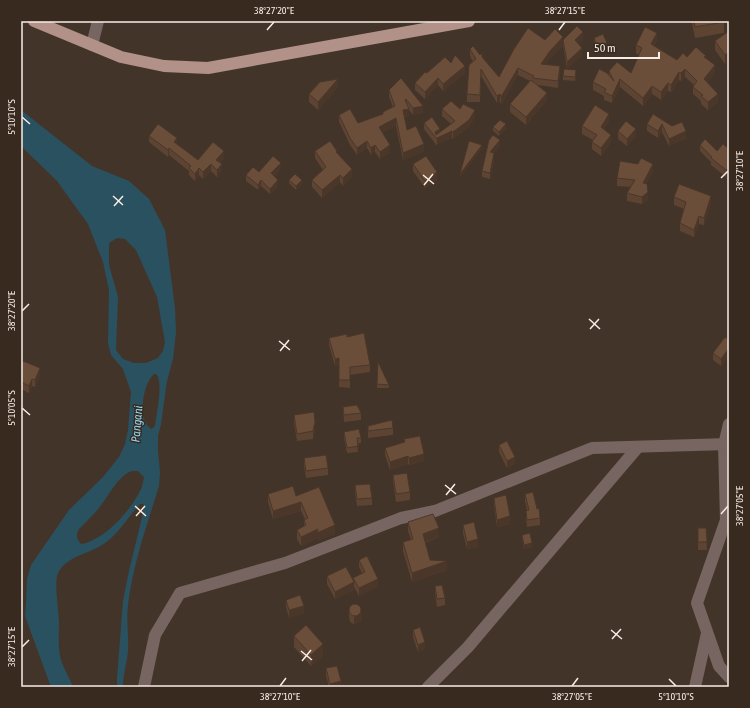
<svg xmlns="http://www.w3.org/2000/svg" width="750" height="708" viewBox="0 0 750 708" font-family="'Asap Condensed',sans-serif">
<rect width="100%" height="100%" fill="#433429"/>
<path fill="#2a5160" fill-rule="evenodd" d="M21,110L92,166L129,181L149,199L165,230L175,308L176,332L173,359L167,381L161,424L158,436V451L160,472L159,486C147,525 133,564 128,605C126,620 129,635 128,651C127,663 123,674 123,687H117V678L123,601L129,571L143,513L144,505L143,504H140C128,517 119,533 105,543C90,554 69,555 59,571C53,580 59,611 59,623C59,634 58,644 60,656C62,666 69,677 73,687H51L25,616L26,604L27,579L31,565L69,510L103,477L119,457L125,444L128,430L131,392L123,369L111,355L108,343L109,290L103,262L88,224L57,181L21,146ZM117,238L125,239L136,250L157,297L165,342L163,351L158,358L146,363H134L123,359L116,350L118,297L109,265V243ZM154,374H156C164,382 156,415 155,426L152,429C136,423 143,383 154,374ZM132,471H138L144,477C143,481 143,485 141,489C132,509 104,541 81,544C76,539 76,534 79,529C86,522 93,515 99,508C108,497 118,475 132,471Z"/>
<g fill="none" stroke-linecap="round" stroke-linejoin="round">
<g stroke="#766560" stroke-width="12">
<path d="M92,45L98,21"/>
<path d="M729,424L724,445L726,520L729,525"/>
<path d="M726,520L697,603L719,666L729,677"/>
<path d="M144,687L155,635L180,593L285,563L401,518L435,511L592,448L729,444"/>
<path d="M428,687L468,647L638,447"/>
<path d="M695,687L707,633"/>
</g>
<path stroke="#b29188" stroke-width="12" d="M34,21L121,57L164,66L208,68L469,21"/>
</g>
<g fill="#5c4332">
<path d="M692,21H724V33L695,38L692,24Z"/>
<path d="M729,31V61L725,64L715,50V41Z"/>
<path d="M594,38L607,50L597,54L594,46Z"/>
<path d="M545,40H583L578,44L582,55L567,69L576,74L575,81L563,80V76L567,69L563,45L550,58L546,64L560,73L558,88L538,85L547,100L526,125L510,112V104L530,81L518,75L501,105L500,101L497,103L481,76L480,102H467V94L473,62L470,56V49L482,58L499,77Z"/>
<path d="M657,41L654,46L677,60L687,57L706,59L715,73L707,83L718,102L708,110L701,104V101L693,94V87L694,85L685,77L681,81L679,80L671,92L668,91L661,100L652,94L643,106L620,87L612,103L604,100V96L593,90V82L609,76V71L631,73L639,55L636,53V45Z"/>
<path d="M451,63L465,73L443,91L438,85L425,99L415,90V83L427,73Z"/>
<path d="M401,78L423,113L413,115L409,110V116L404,117L407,130L424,151L403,160L396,126L383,132L390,152L380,159L375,152L371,155L367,148L357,155L350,145L339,122V115L358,123L383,115V112L393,107L389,97V90Z"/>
<path d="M338,87L318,110L309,102V94Z"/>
<path d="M442,109H460L475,117L469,127L453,139L452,138L437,144V146L424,129V123L440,133L451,124L442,116Z"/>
<path d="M653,114L686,138L669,146L662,132L658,138L647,131V124Z"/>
<path d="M609,121L604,129L611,142L601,156L592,149V142L593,140L582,134V126Z"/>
<path d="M493,127L506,128L499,136L493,131Z"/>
<path d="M618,131L636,136L627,146L618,139Z"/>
<path d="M149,136L177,144L198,160L224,158L220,162L222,171L217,177L211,171L203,179L199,175L195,181L189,175V171L169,155L168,157L149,142Z"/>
<path d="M489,140L500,146L494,153V159L490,179L482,177V171Z"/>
<path d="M700,145L717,151L729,149L726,177L711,165V162L700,151Z"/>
<path d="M315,151L337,153L352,176L343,186L340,182L322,198L312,187V180L323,170L315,158Z"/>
<path d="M413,164L437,180L425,188L413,171Z"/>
<path d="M281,168L274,176L278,186L270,194L261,186L258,190L246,181V175L259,172Z"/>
<path d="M653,171L646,184L648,200L642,204L627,201V193L631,187L617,186V178Z"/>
<path d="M289,180L302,184L296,190L289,183Z"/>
<path d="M674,197L711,203L704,225L699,224L694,237L680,231V223L684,209L674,205Z"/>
<path d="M347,337L370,365V372L350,375V388L339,387V365L335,366L329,345V338Z"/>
<path d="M729,340V356L721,366L713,360V353Z"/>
<path d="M21,365L40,376L35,387L32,386L29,393L21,389Z"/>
<path d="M377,384L389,385V388H377Z"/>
<path d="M343,407L361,413V420L344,422Z"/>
<path d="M294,415L315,429L313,439L297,441L294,423Z"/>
<path d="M368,426L393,428V435L368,438Z"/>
<path d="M344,432L361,438V443L357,444L358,452L347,453L344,438Z"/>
<path d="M404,439L424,461L409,465L408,464L390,470L385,455V448L404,442Z"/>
<path d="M499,445L515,464L507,468L499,452Z"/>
<path d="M304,458L328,468V475L306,478L304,466Z"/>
<path d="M393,475L410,492V500L396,502L393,482Z"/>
<path d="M355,485L372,498V505L357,506L355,493Z"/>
<path d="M268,494L296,496L335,534L317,541V538L301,546L297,539V530L304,527V520L305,519L301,511L273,519L268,502Z"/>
<path d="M525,494L537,509L540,518V525L527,527L526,518V511L527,510L525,501Z"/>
<path d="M494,498L510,524L497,527L494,505Z"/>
<path d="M408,522L439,537L425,543L430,560L447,570L412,582L403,551V542L411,540L408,531Z"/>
<path d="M463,525L478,547L467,549L463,533Z"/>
<path d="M698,528H706L707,550H698Z"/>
<path d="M522,535L532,547L524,549L522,538Z"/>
<path d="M359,560L378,586L359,596L354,587V590L335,599L327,584V576L353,581V578L362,573L359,567Z"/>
<path d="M729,572V581H728V573Z"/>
<path d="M435,586L445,598V605L437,607L435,593Z"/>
<path d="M286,600L304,613L289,618L286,607Z"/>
<path d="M349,608L362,619L360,622L354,624L350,622L349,616Z"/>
<path d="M413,630L425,649L418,652L413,637Z"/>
<path d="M294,636L323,655L311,666L294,647Z"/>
<path d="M326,668L341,687H329L326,676Z"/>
</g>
<g fill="#4b3729">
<path d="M583,32V40L575,48V40Z"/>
<path d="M657,33V41L651,52V44Z"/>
<path d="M563,37V45L550,58L541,71V64L550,51Z"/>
<path d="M607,43V50L597,54V46Z"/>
<path d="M582,48V55L567,69V62Z"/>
<path d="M729,52V61L725,64V55Z"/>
<path d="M715,65V73L704,87V79Z"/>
<path d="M465,66V73L443,91V84Z"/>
<path d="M560,66V73L558,88V81Z"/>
<path d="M518,68V75L501,105V97Z"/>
<path d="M481,69V76L480,102V95Z"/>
<path d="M685,69V77L681,81V73Z"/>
<path d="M679,72V80L671,92V85Z"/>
<path d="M438,78V85L425,99V92Z"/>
<path d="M338,79V87L318,110V102Z"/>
<path d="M620,79V87L612,103V96Z"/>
<path d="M668,83V91L661,100V92Z"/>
<path d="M652,86V94L643,106V98Z"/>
<path d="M547,93V100L526,125V117Z"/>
<path d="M500,94V101L497,103V96Z"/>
<path d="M718,94V102L708,110V102Z"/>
<path d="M423,106V113L413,115V108Z"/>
<path d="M409,109V116L403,117V110Z"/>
<path d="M475,110V117L469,127L453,139V132Z"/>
<path d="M609,114V121L601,134V127Z"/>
<path d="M396,118V126L379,134V127Z"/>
<path d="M506,124V128L499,136V132Z"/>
<path d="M662,124V132L658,138V131Z"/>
<path d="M440,129V135L452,131V138L437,144V139L435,132Z"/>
<path d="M636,129V136L627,146V139Z"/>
<path d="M686,131V138L669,146V139Z"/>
<path d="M611,135V142L601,156V148Z"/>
<path d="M177,138V145L174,142Z"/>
<path d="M500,140V146L490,158V152Z"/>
<path d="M367,141V148L357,155V148Z"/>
<path d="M424,144V151L403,160V153Z"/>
<path d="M375,145V152L371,155V148Z"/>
<path d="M390,145V152L380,159V152Z"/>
<path d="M482,145V149L460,178V174Z"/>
<path d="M169,148V155L168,157V150Z"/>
<path d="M224,151V158L216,166V160Z"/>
<path d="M494,153V159L490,179V173Z"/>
<path d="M281,163V168L271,179V173Z"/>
<path d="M211,164V171L203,179V172Z"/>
<path d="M222,164V171L217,177V170Z"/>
<path d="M653,164V171L643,190V183Z"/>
<path d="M729,167V173L726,177V170Z"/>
<path d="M199,168V175L195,181V174Z"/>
<path d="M352,169V176L343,186V178Z"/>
<path d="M437,172V180L425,188V181Z"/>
<path d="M340,175V182L322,198V190Z"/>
<path d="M261,180V186L258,190V185Z"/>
<path d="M278,180V186L270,194V189Z"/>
<path d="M302,180V184L296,190V186Z"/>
<path d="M648,192V200L642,204V197Z"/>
<path d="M711,196V203L704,225V218Z"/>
<path d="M699,216V224L694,237V230Z"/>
<path d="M729,348V356L721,366V359Z"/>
<path d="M339,358V365L335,366V359Z"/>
<path d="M40,368V376L35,387V380Z"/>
<path d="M32,379V386L29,393V386Z"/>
<path d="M315,422V429L313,439V431Z"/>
<path d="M424,454V461L409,465V458Z"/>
<path d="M408,456V464L390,470V462Z"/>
<path d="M515,457V464L507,468V461Z"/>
<path d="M301,502V511L273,519V511Z"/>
<path d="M510,516V524L497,527V520Z"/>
<path d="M335,525V534L317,541V538L301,546V537L318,529Z"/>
<path d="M439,528V537L423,543V534Z"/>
<path d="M478,539V547L467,549V542Z"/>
<path d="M532,543V547L524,549V545Z"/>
<path d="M447,561V570L412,582V573Z"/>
<path d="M378,579V586L359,596V588Z"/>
<path d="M354,582V590L335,599V592Z"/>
<path d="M304,606V613L289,618V610Z"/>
<path d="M362,611V619L360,622L354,624V617Z"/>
<path d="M425,642V649L418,652V645Z"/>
<path d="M323,644V655L311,666V655Z"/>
<path d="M341,681V687H330V684Z"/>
</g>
<g fill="#6b4e3a" stroke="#4b3729">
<path d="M694,21H724V22L695,27Z"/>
<path d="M577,26L583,32L575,40L582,48L567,62L563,40Z"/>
<path d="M645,27L657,33L651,44L677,60L683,53L687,57L696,47L706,56L704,57L715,65L704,79L718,94L708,102L701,96L703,95L693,87L697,81L685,69L681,73L679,72L671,85L668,83L661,92L652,86L643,98L620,79L612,96L604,92L606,89L593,82L599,69L607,73L614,81L609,71L617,62L631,73L642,48L636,45Z"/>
<path d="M528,28L545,40L555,29L563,37L550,51L541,64L560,66L558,81L533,78L534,76L518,68L501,97L500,94L497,96L481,69L480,95L467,94L469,65L476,59L470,49L473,46L480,55L482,53V57L499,77L514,49Z"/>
<path d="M729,31V52L725,55L715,41Z"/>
<path d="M603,34L607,43L597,46L594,38Z"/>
<path d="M455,55L465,66L443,84L438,78L425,92L415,83L425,72L427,73L445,57L451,63Z"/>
<path d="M564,69L576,70L575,77L563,76Z"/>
<path d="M401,78L423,106L413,108L406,99L405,100L409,109L403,110L407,130L416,126L424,144L403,153L396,118L379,127L390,145L380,152L375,145L371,148L367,141L357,148L350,138L339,115L350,109L358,123L383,114V112L395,106L389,90Z"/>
<path d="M338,79L318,102L309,94L320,82Z"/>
<path d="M531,80L547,93L526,117L510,104Z"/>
<path d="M451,101L460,109L463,104L475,110L469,120L453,132L452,131L437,138V139L424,123L432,117L440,129L435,132L436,135L455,121L442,109Z"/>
<path d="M595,105L609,114L601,127L611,135L601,148L592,142L597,135L582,126Z"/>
<path d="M653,114L672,126L682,122L686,131L669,139L662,124L658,131L647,124Z"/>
<path d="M500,120L506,124L499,132L493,127Z"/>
<path d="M626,121L636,129L627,139L618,131Z"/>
<path d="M158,124L177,138L174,142L198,160L213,142L224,151L216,160L222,164L217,170L211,164L203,172L199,168L195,174L189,168L191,166L169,148L168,150L149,136Z"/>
<path d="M493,135L500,140L490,152L494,153L490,173L482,171L489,140Z"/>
<path d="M705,139L717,151L723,144L729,149V167L726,170L711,158L712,157L700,145Z"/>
<path d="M330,141L337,151L336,152L352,169L343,178L340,175L322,190L312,180L326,167L315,151Z"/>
<path d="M469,141L482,145L460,174Z"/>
<path d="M273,156L281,163L271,173L278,180L270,189L261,180L258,185L246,175L253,167L259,172Z"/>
<path d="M426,156L437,172L425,181L413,164Z"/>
<path d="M641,158L653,164L643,183L647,184L648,192L642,197L627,193L635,180L617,178L620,161L638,164Z"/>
<path d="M295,174L302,180L296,186L289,180Z"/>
<path d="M679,184L711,196L704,218L699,216L694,230L680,223L686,202L674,197Z"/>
<path d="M364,333L370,365L350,367V380H339V358L335,359L329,338L347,334V337Z"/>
<path d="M725,337L729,340V348L721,359L713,353Z"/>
<path d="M23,361L40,368L35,380L32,379L29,386L21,382V365Z"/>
<path d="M378,362L389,385L377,384Z"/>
<path d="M357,405L361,413L344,415L343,407Z"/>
<path d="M314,412L315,422L313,431L297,434L294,415Z"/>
<path d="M392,420L393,428L368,431V426Z"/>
<path d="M359,429L361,438H357L358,446L347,448L344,432Z"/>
<path d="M420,436L424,454L409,458L408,456L390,462L385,448L405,442L404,439Z"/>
<path d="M507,441L515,457L507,461L499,445Z"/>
<path d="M326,455L328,468L306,471L304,458Z"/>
<path d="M407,473L410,492L396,494L393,475Z"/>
<path d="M370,484L372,498L357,499L355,485Z"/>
<path d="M293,486L296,496L319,487L335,525L317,533L318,529L301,537L297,530L306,525L304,520L308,518L301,502L273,511L268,494Z"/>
<path d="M533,492L537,509L539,508L540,518L527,520L526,511L529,510L525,494Z"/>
<path d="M506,495L510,516L497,520L494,498Z"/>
<path d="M433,514L439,528L423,534L430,560L447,561L412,573L403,542L413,539L408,522Z"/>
<path d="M474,522L478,539L467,542L463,525Z"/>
<path d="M698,528H706L707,542H698Z"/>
<path d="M530,533L532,543L524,545L522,535Z"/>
<path d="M367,556L378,579L359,588L353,578L365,572L359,560Z"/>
<path d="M346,567L354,582L335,592L327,576Z"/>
<path d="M442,585L445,598L437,599L435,586Z"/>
<path d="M300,595L304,606L289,610L286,600Z"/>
<circle cx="355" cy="610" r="6"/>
<path d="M306,625L323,644L311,655L294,636Z"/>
<path d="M420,627L425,642L418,645L413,630Z"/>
<path d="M337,666L341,681L330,684L326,668Z"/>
</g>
<path fill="none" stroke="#f8ede6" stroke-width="1.5" d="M267,30L274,22M559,30L565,22M22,117L30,124M423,175L434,184M721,178L728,171M424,185L433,174M113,196L123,205M114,206L123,196M22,311L29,304M589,319L600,329M590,329L599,319M279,341L290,350M280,351L289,340M22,408L30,415M445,485L456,494M446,495L455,484M135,506L146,516M721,514L728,506M136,516L145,506M611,630L622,639M612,639L621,629M22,647L29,640M301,651L312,660M302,661L311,650M669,679L676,686M280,686L286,678M572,686L578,678"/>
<g text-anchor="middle" stroke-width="3" stroke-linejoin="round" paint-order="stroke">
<g font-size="12" font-style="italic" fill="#93d9f5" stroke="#392a1f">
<text transform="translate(137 424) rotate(-85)" y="4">Pangani</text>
</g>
</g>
<rect width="750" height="708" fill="none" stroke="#392a1f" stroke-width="44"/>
<path d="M588 52v6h71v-6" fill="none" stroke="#f8ede6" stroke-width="2"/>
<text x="594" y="52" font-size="12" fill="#f8ede6" stroke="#392a1f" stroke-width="3" paint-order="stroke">50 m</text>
<rect x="22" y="22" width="706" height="664" fill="none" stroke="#f8ede6" stroke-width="1.5"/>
<g font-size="10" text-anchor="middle" fill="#f8ede6">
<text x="274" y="14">38°27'20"E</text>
<text x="565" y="14">38°27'15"E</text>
<text transform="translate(11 117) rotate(-90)" y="4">5°10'10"S</text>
<text transform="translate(739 171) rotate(-90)" y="4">38°27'10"E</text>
<text transform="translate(11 311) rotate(-90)" y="4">38°27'20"E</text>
<text transform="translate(11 408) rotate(-90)" y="4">5°10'05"S</text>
<text transform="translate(739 506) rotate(-90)" y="4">38°27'05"E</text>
<text transform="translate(11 647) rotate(-90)" y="4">38°27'15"E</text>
<text x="280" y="700">38°27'10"E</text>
<text x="572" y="700">38°27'05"E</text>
<text x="676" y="700">5°10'10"S</text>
</g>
</svg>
